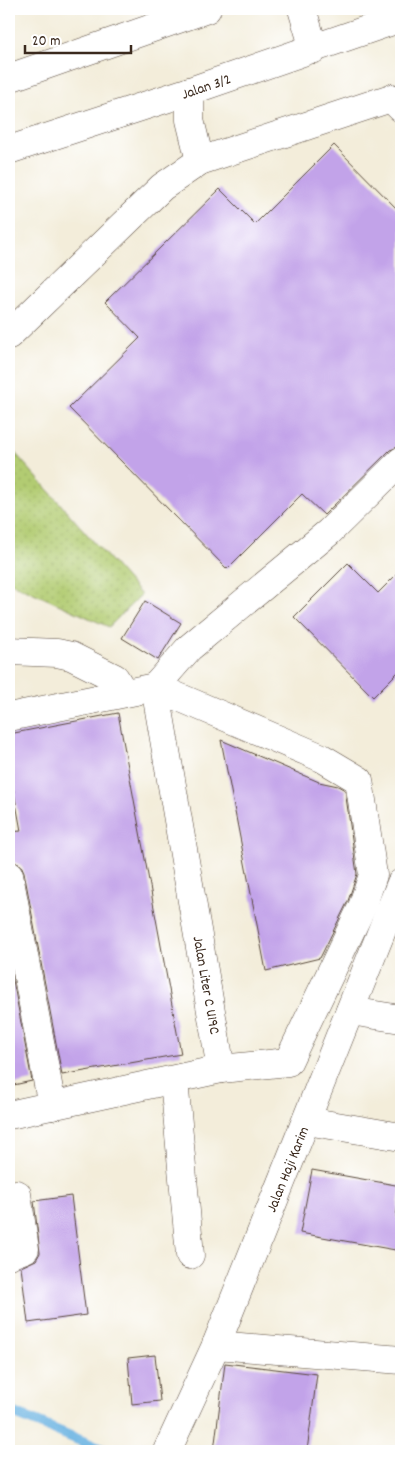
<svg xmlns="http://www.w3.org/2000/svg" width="410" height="1460" viewBox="0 0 410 1460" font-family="Dekko,sans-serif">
<defs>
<pattern id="grass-dots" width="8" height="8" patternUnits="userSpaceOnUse" patternTransform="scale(1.25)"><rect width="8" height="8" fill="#b2cc72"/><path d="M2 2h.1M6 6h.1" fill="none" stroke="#9aaf62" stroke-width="1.8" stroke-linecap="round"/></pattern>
</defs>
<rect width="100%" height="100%" fill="#fff"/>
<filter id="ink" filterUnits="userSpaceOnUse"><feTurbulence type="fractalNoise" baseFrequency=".02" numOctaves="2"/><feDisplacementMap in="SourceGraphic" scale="10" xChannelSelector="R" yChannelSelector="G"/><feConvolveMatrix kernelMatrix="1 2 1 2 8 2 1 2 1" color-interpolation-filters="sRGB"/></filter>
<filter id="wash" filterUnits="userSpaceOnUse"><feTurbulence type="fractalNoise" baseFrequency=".0096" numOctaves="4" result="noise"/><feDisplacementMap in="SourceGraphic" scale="20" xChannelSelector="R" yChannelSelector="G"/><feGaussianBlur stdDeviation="1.12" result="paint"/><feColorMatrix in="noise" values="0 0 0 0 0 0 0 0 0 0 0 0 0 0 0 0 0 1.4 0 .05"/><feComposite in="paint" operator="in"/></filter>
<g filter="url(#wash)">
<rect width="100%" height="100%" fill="#f3edda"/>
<path fill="url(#grass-dots)" stroke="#767b48" d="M9,446L141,595L109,627L9,582Z"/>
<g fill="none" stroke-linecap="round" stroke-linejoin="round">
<path stroke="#69b2e1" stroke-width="11" d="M9,1411L106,1451"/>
</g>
<g id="blocks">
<g fill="#c2a3e9">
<path d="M334,145L401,213V446L390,450L324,515L302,494L227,569L69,408L140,338L105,302L220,189L255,224Z"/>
<path d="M348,563L378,593L401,570V669L373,697L294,617Z"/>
<path d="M145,601L181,623L158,660L122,638Z"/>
<path d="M118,713L181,1054L62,1075L24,872L21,865L9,860V832L21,831L9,765V734Z"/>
<path d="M221,740L319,782L338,786L345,790L357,874L348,901L320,958L266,971Z"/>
<path d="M9,959L32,1081L9,1086Z"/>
<path d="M312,1170L401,1186L396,1217L401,1218V1251L300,1233Z"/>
<path d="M71,1196L86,1315L28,1323L21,1267L36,1260L40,1253L34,1201Z"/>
<path d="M155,1355L160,1401L132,1404L128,1358Z"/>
<path d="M225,1363L317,1374L307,1451H214Z"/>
</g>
</g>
</g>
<g filter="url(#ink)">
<use href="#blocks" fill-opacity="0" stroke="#57473a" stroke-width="1"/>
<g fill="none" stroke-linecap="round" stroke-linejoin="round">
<defs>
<g id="minor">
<path d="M302,9L314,49"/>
<path d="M9,78L207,9"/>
<path d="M190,91V120L200,161"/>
<path d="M9,150L190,91L401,18"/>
<path d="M9,335L162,187L200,161L391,98L401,108"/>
<path d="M9,651L57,653L71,656L115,678L124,693"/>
<path d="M155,687L221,1069"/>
<path d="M155,687L189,648L329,532L401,461"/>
<path d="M9,717L155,687L322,758L359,780L373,875L362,907L288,1062L221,1069L9,1115"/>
<path d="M9,875L52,1106"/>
<path d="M350,1011L401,1019"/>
<path d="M174,1080L190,1255"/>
<path d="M307,1121L401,1137"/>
<path d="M9,1195L17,1194L25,1249L9,1255"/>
<path d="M216,1345L401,1360"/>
<path d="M167,1451L216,1345L401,883"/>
</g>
</defs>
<use href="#minor" stroke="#57473a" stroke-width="29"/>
<use href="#minor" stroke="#fff" stroke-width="28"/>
</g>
</g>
<g text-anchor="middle" stroke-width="5" stroke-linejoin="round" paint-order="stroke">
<g font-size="15" fill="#3b2a1e" stroke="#fff">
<text transform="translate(206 86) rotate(-19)" y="5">Jalan 3/2</text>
<text transform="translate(207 985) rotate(80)" y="5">Jalan Liter C U19C</text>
<text transform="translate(287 1169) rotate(-68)" y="5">Jalan Haji Karim</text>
</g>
</g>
<rect width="410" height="1460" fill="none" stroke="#fff" stroke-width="30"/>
<path d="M25 45v8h106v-8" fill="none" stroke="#3b2a1e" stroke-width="2.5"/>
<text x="32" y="45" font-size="15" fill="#3b2a1e" stroke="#ffffff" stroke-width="4" paint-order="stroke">20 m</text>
</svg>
